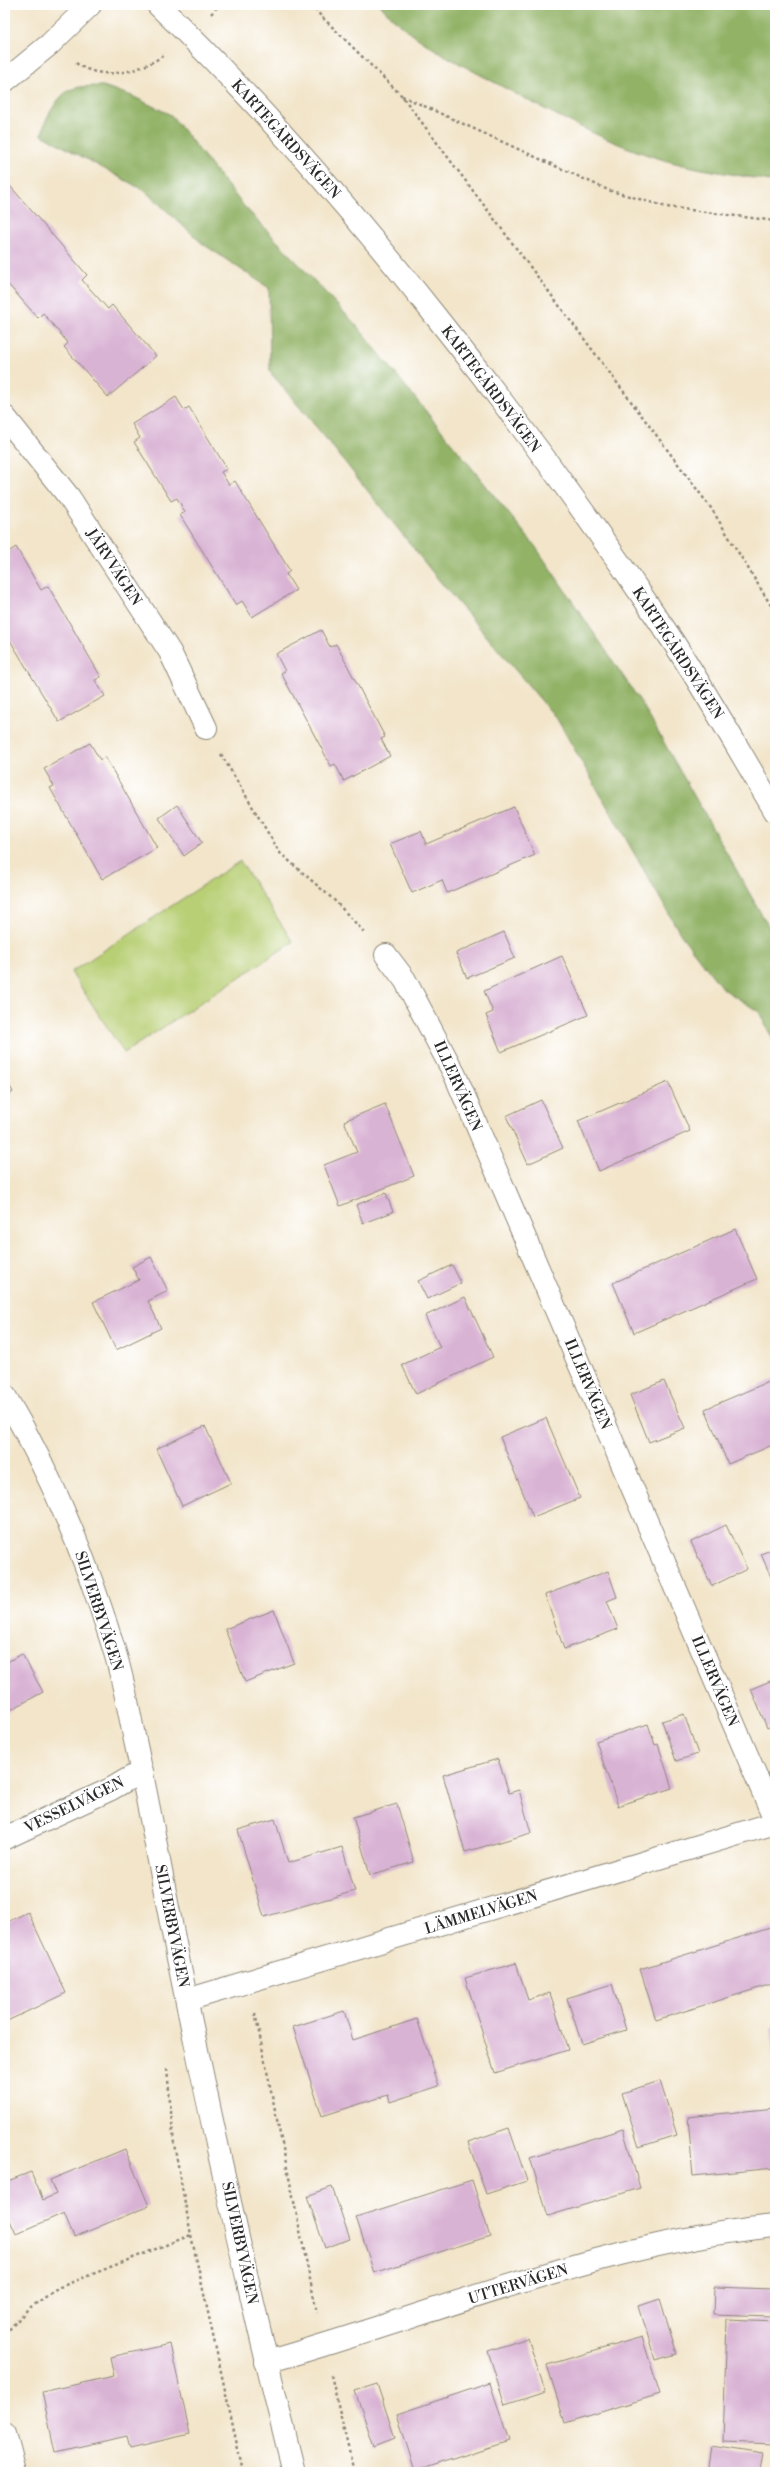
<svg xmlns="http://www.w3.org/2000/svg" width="780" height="2477" viewBox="0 0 780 2477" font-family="'Libre Bodoni',serif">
<rect width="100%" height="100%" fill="#fff"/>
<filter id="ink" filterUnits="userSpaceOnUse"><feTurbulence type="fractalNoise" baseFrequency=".025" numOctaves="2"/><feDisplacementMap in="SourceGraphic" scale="8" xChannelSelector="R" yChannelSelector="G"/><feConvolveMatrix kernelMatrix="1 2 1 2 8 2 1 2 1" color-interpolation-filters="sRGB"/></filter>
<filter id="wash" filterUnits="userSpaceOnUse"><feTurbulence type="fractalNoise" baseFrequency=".012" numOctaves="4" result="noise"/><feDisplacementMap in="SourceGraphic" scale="16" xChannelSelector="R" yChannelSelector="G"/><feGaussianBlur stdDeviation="0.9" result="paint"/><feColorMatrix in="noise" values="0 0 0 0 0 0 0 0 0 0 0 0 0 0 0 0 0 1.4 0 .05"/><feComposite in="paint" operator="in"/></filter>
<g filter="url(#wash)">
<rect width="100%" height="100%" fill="#f2e5ca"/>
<path fill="#b8cf74" stroke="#727d50" d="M240,861L293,942L124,1053L71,972Z"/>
<g fill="#92b266" stroke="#5e6e48">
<path d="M380,5H775V182C741,175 705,171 671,162C612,146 556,115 503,87C461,64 412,42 380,5Z"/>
<path d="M103,86L132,96L171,115L243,205L357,326L535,546L642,704L775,938V1044L759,1012L722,988L681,935L557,719L437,578L328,441L270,372L269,288L203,244L145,191L42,135C44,123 47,116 54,106C68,84 79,87 103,86Z"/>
</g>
<g id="blocks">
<g fill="#d9b3d4">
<path d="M5,180L87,275L82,280L108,309L112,305L156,356L108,397L64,347L68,343L43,313L38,318L5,281Z"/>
<path d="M176,397L184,410L189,407L227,469L221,472L229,485L235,481L290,571L286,574L296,590L252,617L242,601L236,605L180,515L185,512L177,498L171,501L134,442L140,438L132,424Z"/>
<path d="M16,547L41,590L48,586L101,677L95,680L105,696L59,722L5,632V554Z"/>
<path d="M321,630L330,647L336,644L385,737L381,739L390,756L344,781L335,764L331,766L281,673L285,671L276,654Z"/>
<path d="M90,743L100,760L105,757L157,848L102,879L50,788L54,786L44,769Z"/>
<path d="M177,805L202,843L184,856L159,818Z"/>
<path d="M514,807L535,855L447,893L442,880L412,893L390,844L421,831L426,844Z"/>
<path d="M504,932L515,958L467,978L456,953Z"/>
<path d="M562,956L588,1015L501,1052L486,1015L493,1012L484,991Z"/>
<path d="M5,1078L13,1092L5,1097Z"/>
<path d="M668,1082L690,1131L599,1171L578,1121Z"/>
<path d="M541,1100L563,1148L528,1164L506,1116Z"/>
<path d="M385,1104L414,1176L340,1206L324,1165L357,1152L344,1121Z"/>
<path d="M386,1193L393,1212L363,1223L356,1205Z"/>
<path d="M735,1229L757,1279L634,1333L613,1283Z"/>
<path d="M151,1257L168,1291L148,1301L161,1328L116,1350L93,1302L139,1280L132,1267Z"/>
<path d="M452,1265L461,1283L427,1299L418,1281Z"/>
<path d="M465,1297L493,1357L416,1394L402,1365L440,1347L425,1316Z"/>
<path d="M775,1379V1444L728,1464L705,1409Z"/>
<path d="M664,1381L685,1428L649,1442L630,1395Z"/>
<path d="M546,1418L580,1498L533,1517L500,1437Z"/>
<path d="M205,1426L231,1483L182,1506L156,1449Z"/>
<path d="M726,1525L747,1569L712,1586L691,1542Z"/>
<path d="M775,1548V1586L761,1554Z"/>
<path d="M608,1571L617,1597L607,1601L618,1629L564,1649L545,1595Z"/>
<path d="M274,1610L294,1663L245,1682L225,1629Z"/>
<path d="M22,1654L43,1692L5,1713V1663Z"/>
<path d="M775,1679V1724L767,1728L751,1689Z"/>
<path d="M684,1714L698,1754L676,1761L662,1721Z"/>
<path d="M648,1724L655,1745L658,1744L672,1788L618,1806L596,1741Z"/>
<path d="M498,1759L509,1793L519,1790L531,1833L465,1852L443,1775Z"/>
<path d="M397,1804L414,1862L370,1875L353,1817Z"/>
<path d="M275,1819L288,1863L342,1847L355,1891L264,1917L238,1830Z"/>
<path d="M28,1912L66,1993L5,2022V1985L7,1984L5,1979V1923Z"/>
<path d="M773,1927L775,1983L656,2020L640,1969Z"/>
<path d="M516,1963L528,2000L550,1993L568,2050L495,2073L465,1978Z"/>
<path d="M612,1984L626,2030L582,2044L567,1998Z"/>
<path d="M344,2011L353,2040L417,2019L439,2086L390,2102L388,2095L322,2116L293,2027Z"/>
<path d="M770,2027H775V2059H774Z"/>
<path d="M660,2081L677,2135L639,2147L622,2093Z"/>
<path d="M775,2108V2168L693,2176L688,2117Z"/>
<path d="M509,2128L527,2181L486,2194L468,2142Z"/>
<path d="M623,2129L640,2188L548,2216L530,2158Z"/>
<path d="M125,2149L149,2206L74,2237L64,2213L16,2234L5,2209V2182L31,2172L43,2200L56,2194L50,2180Z"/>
<path d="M472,2180L490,2236L374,2273L356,2217Z"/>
<path d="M332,2187L350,2239L325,2248L307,2196Z"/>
<path d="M714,2287L772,2289L771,2316L713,2314Z"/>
<path d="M660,2299L677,2354L655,2360L639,2306Z"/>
<path d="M727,2319L775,2321V2444L723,2442Z"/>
<path d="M642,2337L660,2394L565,2423L547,2365Z"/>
<path d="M528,2338L545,2392L505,2405L488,2351Z"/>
<path d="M170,2344L190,2434L130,2448L127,2436L55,2452L42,2392L114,2376L110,2357Z"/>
<path d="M490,2383L509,2441L415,2471L397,2414Z"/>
<path d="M377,2384L395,2438L374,2446L355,2391Z"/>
<path d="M712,2446L764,2454L761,2472H708Z"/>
</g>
</g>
</g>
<g filter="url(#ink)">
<use href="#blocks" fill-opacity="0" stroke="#8e887a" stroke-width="1"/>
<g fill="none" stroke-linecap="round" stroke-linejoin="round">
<defs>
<g id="minor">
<path d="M5,81L50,44L90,5"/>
<path d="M5,417L69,497L170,652L206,728"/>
<path d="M386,955L405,980L455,1075L775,1820"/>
<path d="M5,1396C51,1473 86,1558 112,1643C122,1673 128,1705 134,1736C151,1813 164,1891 180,1968C214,2137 252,2305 294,2472"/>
<path d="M5,1838L111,1789L142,1771"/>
<path d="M187,2000L775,1823"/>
<path d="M266,2362C434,2315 600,2243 775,2226"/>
<path d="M5,2434L15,2472"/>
</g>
<path id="tertiary" d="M158,5C259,102 350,208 437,318C520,422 598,529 672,640C708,695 741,754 775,811"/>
</defs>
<use href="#minor" stroke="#8e887a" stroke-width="24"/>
<use href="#tertiary" stroke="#8e887a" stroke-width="24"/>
<g stroke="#8e887a" stroke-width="2.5" stroke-dasharray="3 3" stroke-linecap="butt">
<path d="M310,5L402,96L711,508L775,612"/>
<path d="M211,14L219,5"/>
<path d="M76,63C102,82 140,72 164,55"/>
<path d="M402,96L608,190L667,207L775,221"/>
<path d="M221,754L280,853L334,900L364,932"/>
<path d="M255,2013L317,2313"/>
<path d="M167,2069L174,2144L191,2235L243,2472"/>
<path d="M5,2334L28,2309L60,2287L191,2235"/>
<path d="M331,2375L354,2472"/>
</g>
<use href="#minor" stroke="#fff" stroke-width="22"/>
<use href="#tertiary" stroke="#fff" stroke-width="22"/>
</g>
</g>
<g text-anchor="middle" stroke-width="3.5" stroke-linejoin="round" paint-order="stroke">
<g font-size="15" fill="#2b2b2b" stroke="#fff">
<text transform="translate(286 139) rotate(48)" y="5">KARTEGÅRDSVÄGEN</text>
<text transform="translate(491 389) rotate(53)" y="5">KARTEGÅRDSVÄGEN</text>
<text transform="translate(114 567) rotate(57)" y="5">JÄRVVÄGEN</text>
<text transform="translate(678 653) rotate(57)" y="5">KARTEGÅRDSVÄGEN</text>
<text transform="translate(458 1086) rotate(66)" y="5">ILLERVÄGEN</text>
<text transform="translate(588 1384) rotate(67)" y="5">ILLERVÄGEN</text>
<text transform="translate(99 1611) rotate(72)" y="5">SILVERBYVÄGEN</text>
<text transform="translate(715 1681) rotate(67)" y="5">ILLERVÄGEN</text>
<text transform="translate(74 1805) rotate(-26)" y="5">VESSELVÄGEN</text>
<text transform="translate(481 1912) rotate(-17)" y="5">LÄMMELVÄGEN</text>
<text transform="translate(172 1926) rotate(79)" y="5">SILVERBYVÄGEN</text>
<text transform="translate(240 2243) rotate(78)" y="5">SILVERBYVÄGEN</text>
<text transform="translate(518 2284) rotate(-17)" y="5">UTTERVÄGEN</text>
</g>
</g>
<rect width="780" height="2477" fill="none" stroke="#fff" stroke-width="20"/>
</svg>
